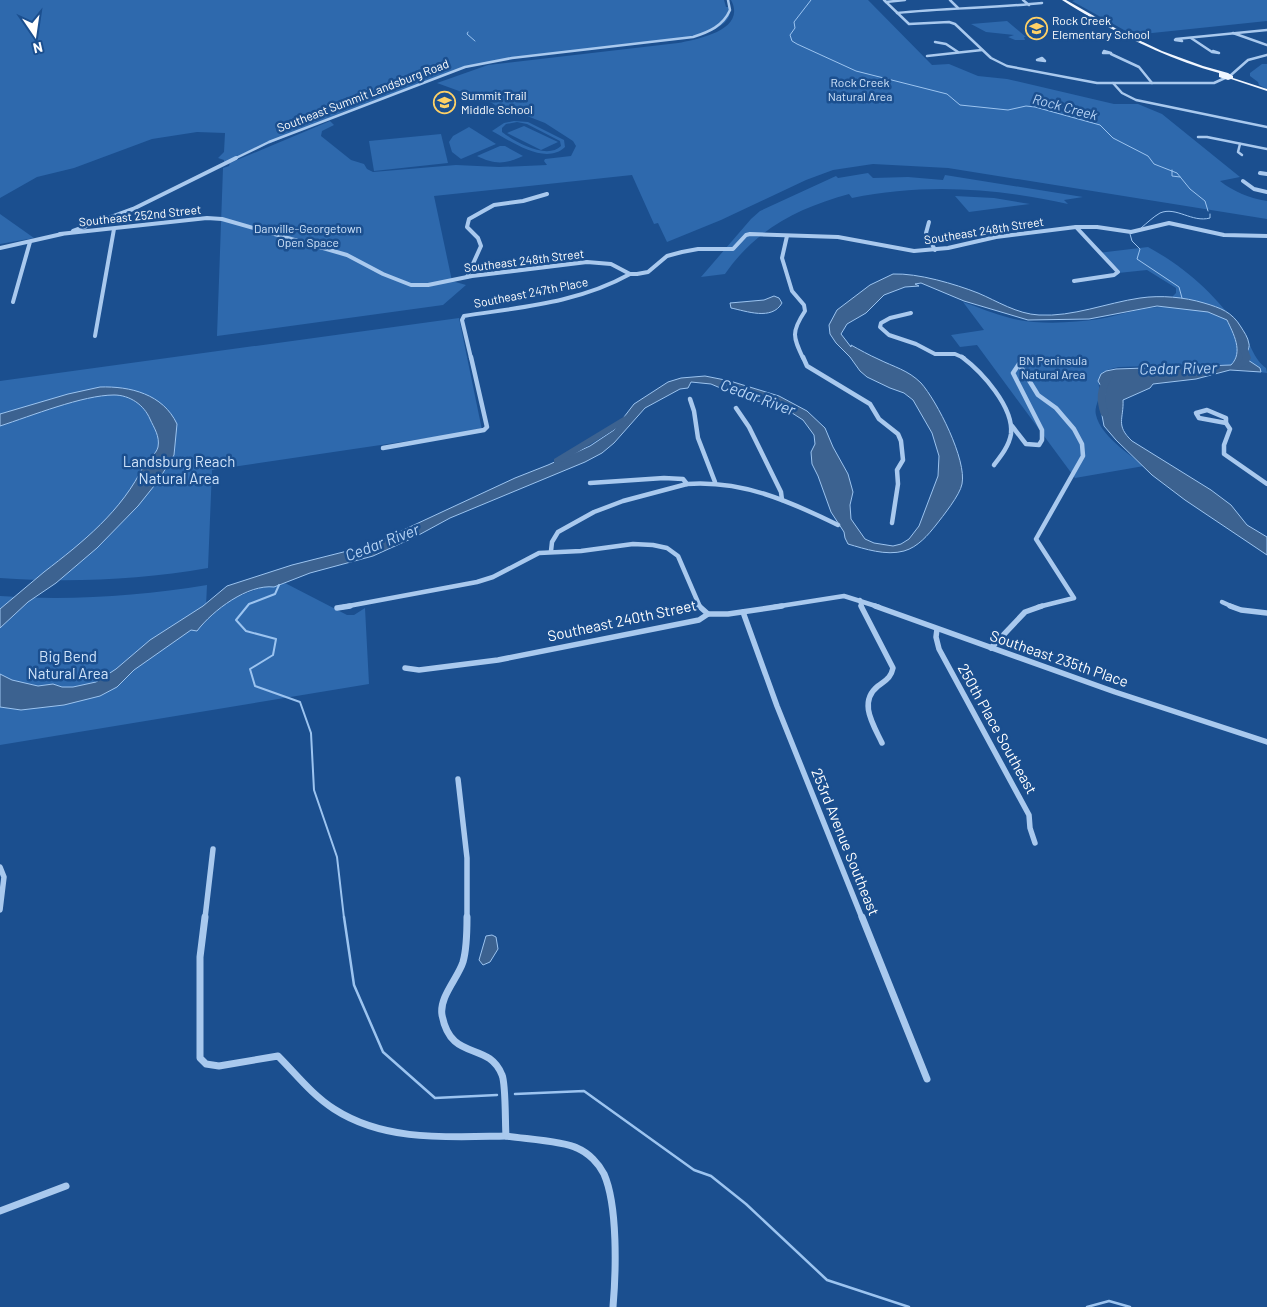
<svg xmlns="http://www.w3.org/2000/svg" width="1267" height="1307" viewBox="0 0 1267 1307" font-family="Barlow,sans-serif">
<rect width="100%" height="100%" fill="#1b4f8f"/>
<g fill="#2e69ad" fill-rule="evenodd">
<path d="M0,0H724L726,7H730C733,26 708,32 694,37L498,60L461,69L343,112L224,163V160L218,158L224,152L225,133L197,132L152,139L74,168L37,177L0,198Z"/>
<path d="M731,0H868L932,65L949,64L978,76L1007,79L1114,104H1138L1162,114L1240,177L1220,181C1234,192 1249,198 1267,201V219L948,168L873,164L833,170L806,180L721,220L667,242L658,223L654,224L632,175L434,196L452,281L466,285L443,305L217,336L223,168L229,166L230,163L330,121L334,125L322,131L321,136L351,160L364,164L367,169L373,172L456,165L499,167L547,165L544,161L545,159L571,156L576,146L573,141L545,123L527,116L523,110L503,111L492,103L437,83L488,65L678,43C698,39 747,30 731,0Z"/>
<path d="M1075,0H1267V21L1133,35L1072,1Z"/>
<path d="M1007,21L1026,37H1024L1025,40H1015L1008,37L1014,35L986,32L971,24Z"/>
<path d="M1262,64H1267V89L1259,85L1258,82L1250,76V73Z"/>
<path d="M514,121L528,122L564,140L565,147C545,166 511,141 492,131L504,123ZM517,122L527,124L560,141L561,146C547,160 515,142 502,132V128L506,124Z"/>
<path d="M524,126L558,142L541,150L507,133Z"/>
<path d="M469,127L496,144L461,159L452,152L449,142L453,136Z"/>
<path d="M441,134L448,163L374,171L369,141Z"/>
<path d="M500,146H505L523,156C506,164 495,165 477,156Z"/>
<path d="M868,173L873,178L908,177L943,180L945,175L1083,197L1064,200L1068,204C996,188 925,183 852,198L849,194C798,208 756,229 725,274L701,277L751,219L760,211L836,176L838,178Z"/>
<path d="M955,196L994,198L1030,204L969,212Z"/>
<path d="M0,214L34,238L0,244Z"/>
<path d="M1148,247C1188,269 1214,294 1241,330C1251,343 1253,359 1266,368L1267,373L1228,368L1225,365L1215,364L1119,367C1111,369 1099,370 1099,381C1098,385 1100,389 1100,393C1099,400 1094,408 1096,415C1101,436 1128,453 1144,466L1075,478L977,345L960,347L951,335L984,330L963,302C978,307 994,314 1010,318C1037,325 1072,323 1099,319C1122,315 1145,306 1168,307L1171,298L1176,293V288L1147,270L1118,273L1098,253Z"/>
<path d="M459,318L482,430L212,470L208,568C139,580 70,583 0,578V381Z"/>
<path d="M285,583L347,615H354L365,608L369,684L0,745V596C69,601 139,596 207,585L206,606L229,600L270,584Z"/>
</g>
<g fill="#3c6290" stroke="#9cc4f0">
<path d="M893,274C918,273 955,284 978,293C997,301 1017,314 1039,315C1073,317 1106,303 1140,298C1161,295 1184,297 1204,303C1221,308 1232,312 1241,327C1244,332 1248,337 1249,344C1250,348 1246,353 1245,358L1260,368L1261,372L1230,370L1196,379L1153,384L1150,388L1123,400C1124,419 1115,425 1132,441L1211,490L1231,505L1247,525L1267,537V555L1185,500L1152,475L1116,440L1104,426L1101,410L1105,393L1098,381L1101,374L1106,371L1116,369L1231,365C1244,352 1233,333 1227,320L1208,312L1157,306L1089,319L1028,320L964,301L921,283L915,284L919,286L905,287L884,295L866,313L847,324L841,334L851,347V345C860,350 869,355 878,359C894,367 908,370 921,383C937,401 967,460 962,484C960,495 943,516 936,525C928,535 918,547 904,551C886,556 865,549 848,544L845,538L844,532L831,512L818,476L812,464L811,452L815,444L814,435L803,420L789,411L732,393L711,384L691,382L688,388L680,389L645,408L614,443L602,453L585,462L450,518L415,537L373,556L310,573L274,587C248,584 213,610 197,631L191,630L134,670L117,687L100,696L64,705L21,710L0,707V674L12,680L38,686L53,684L62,687H73L96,682L116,669L150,640L203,606L227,586L292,565L371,545L515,478L548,465L590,446L614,430L634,404L668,382L681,378L705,376L730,381L779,396L807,411L825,428L833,447L848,474L853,492L850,505L851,519L865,539L874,543L893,546L901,544L909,539L919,526L938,476L939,456L932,433L913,400L904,393L890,388L867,377L860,371L850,357L836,343L830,334L829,325L837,310L870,285Z"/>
<path d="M774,296L779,298L782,303C772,321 746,311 731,308L730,303L764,300Z"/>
<path d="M100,387C130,386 163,394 177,424L174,455L158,481L138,506L97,548L56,583L28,602L0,628V609C15,597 29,584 44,572C83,542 122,511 144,465C148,458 156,455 158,447C160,436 154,428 150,419C144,405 130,395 114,395C83,395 31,416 0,426V414L68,394Z"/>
<path d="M492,935L496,937L498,949L490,962L483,965L479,960L486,936Z"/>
</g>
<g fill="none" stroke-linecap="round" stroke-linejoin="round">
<g stroke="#9cc4f0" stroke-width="1">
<path d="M811,0L794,22L795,28L790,35L792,41L797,44L856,71L947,94L960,105L1008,110L1026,106L1035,107L1100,125L1113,138L1148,156L1154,164L1177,173L1190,189L1205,201L1208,211"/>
<path d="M468,32L467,34L475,41"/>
<path d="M1172,170V176L1180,177"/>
<path d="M1141,228C1147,223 1153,217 1160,213C1176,206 1192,223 1210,218V214"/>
<path d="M1130,234L1132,241L1140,249L1137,259L1179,287L1182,298"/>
</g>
<path stroke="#9cc4f0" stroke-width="2" d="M279,585L275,594L249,604L236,620L246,631L276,639L273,655L250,669L255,686L300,702L311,733L314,790L337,857L344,918"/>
<g stroke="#9cc4f0" stroke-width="2.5">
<path d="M344,917L354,985L383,1052L435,1098L497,1095"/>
<path d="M515,1094L584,1091L694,1170L711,1176L746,1204L827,1280L909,1307"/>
<path d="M1087,1307L1109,1301L1130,1307"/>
</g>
<g fill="#3c6290" fill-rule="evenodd">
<path d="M1238,339H1241L1245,341L1251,358L1247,365L1236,369L1232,367L1241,361L1243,358L1237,341Z"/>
<path d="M1106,375H1109L1113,377C1104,389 1104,401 1109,415L1105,418L1101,415C1096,400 1096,388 1106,375Z"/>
<path d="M630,413L633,414V418L560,463H554V459Z"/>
</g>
<g stroke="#a9c9ee" stroke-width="2.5">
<path d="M884,0L909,24L949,22L955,24L991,58L1007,66L1097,83H1214L1225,78"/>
<path d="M950,0L958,8"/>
<path d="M1023,0L1029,5"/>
<path d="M886,2L905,0"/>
<path d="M897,13C945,8 994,8 1042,3"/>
<path d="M1233,33L1267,45"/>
<path d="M1191,38L1212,52L1219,53L1213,51"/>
<path d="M1179,39L1182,41L1175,40L1176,39L1267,30"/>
<path d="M935,42L946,44L958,52"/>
<path d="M1104,51L1111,53H1103Z"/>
<path d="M1111,54L1139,67L1152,83"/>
<path d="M927,56L982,50"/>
<path d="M1042,58L1045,61L1037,60Z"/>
<path d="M1231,75L1248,60L1267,55"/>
<path d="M1113,83L1122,93L1136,100L1267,127"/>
<path d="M1198,137H1207L1267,149"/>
<path d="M1240,144L1238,152L1242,155"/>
<path d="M234,159L269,142L465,67L512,58L693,37C709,32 723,26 730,10L728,0"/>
</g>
<g stroke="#a9c9ee" stroke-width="4">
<path d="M1260,173L1267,174"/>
<path d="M1243,181L1254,189L1267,192"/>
<path d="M929,222L926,233L935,250"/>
<path d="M73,231L133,209L236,158"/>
<path d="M60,234L207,218L222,219L347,255L383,274L411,285H428L472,276L587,262L611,264L630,274H637L648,272L667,256L682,252L698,249H733L746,235L750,234L838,237L914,251L948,248L996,237L1076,227H1097L1131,232L1169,223L1224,235L1267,236"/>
<path d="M787,236L782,258L792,291L804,305L805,311C791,332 793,337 803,358"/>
<path d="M0,248L62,234"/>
<path d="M467,277L481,246L478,238L467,227L469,219L494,205L523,201L547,194"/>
<path d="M1074,281L1114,275L1118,272L1076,227"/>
<path d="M13,302L30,242"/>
<path d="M911,313L890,318L881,323L880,327L889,335L916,344L935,354H955L964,358"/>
<path d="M95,336L114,229"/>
<path d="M471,358L462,320L464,316C521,307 578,303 630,274"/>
</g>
<g stroke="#a9c9ee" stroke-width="4.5">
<path d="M803,357L807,366L870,404L879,419L898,434L901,441L903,460L897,470L898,484L892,523"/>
<path d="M962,357C982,372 1014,407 1011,434C1009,446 1001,456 994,465"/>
<path d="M690,399L694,411L698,438L715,482"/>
<path d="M736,408L749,427L781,492L782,500"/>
<path d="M1207,410L1226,418V423L1199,418L1196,413Z"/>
<path d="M1226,423L1230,429L1224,445V454L1267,484"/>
<path d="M1012,426L1026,444L1039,445L1042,440V430L1013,373L1019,364L1038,395L1056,408L1074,429L1082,444L1083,456L1036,539L1074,598L1038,607"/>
<path d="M383,448L484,430L487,427L471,357"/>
<path d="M590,483L664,478L683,479L687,484C742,480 789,501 838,525"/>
<path d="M551,551L552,542L558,532L594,512L623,501L687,484"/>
<path d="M860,600L862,607"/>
<path d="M1222,602L1233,607"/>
<path d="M343,607L477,582L493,577L539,553L581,551L633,544L653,545L667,548L678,556L700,607"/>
<path d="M774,607L844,596L879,607"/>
</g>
<g stroke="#a9c9ee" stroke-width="5.5">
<path d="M699,606L708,614"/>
<path d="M861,606L893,668C891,678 886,680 878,686C858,702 873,724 882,743"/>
<path d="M875,606L1115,692L1267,742"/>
<path d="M1230,606L1241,610L1267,613"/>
<path d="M337,608L350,606"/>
<path d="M743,612L777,706L862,918"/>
<path d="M937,629L936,637L939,649L1029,815L1030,828L1035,843"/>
<path d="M991,648L1025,612L1042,606"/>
<path d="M405,668L419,670L498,660L699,620L708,614H728L782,606"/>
<path d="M458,779L467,858V918"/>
<path d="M0,867L4,877L0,910"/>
<path d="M205,918L213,849"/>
</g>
<g stroke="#a9c9ee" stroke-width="7">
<path d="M205,917L200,957V1058L206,1064L219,1066L278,1056C296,1074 312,1095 334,1109C385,1142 448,1137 506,1136"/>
<path d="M467,917C467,932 467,948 463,962C458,978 439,997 442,1015C451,1063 488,1040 502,1075C506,1084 505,1124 506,1136C524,1139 563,1141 577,1148C589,1153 599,1164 604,1174C618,1206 616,1272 613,1307"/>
<path d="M862,917L927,1079"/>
<path d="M0,1211L66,1186"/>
</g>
<path fill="#f0f6ff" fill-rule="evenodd" d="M1062,0H1066L1122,32L1162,51L1203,66L1228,73L1233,76V78L1267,89V91L1231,79L1228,80L1219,77V73C1175,61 1135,42 1095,20C1084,13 1072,7 1062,0Z"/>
</g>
<defs>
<symbol id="school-ring" viewBox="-11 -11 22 22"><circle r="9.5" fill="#1b4f8f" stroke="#ffd166" stroke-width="1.5"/><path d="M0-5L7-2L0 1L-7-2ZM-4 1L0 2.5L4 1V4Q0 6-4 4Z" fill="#ffd166"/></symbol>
</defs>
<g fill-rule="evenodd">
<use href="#school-ring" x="1024" y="16" width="25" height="25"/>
<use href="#school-ring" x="432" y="90" width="25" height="25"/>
</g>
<g text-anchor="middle" stroke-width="5" stroke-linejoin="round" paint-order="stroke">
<g font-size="12" fill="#fff" stroke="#1b4f8f" text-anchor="start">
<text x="1052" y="25">Rock Creek<tspan x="1052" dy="14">Elementary School</tspan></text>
<text x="461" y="100">Summit Trail<tspan x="461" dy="14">Middle School</tspan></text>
</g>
<g font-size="12" fill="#cfe3fa" stroke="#1b4f8f">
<text x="860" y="87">Rock Creek<tspan x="860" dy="14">Natural Area</tspan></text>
<text x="308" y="233">Danville-Georgetown<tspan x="308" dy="14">Open Space</tspan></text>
<text x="1053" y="365">BN Peninsula<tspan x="1053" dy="14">Natural Area</tspan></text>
</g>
<g font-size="12" fill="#fff" stroke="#1b4f8f">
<text transform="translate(363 96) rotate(-21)" y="4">Southeast Summit Landsburg Road</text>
<text transform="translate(140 216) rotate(-6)" y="4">Southeast 252nd Street</text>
<text transform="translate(984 231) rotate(-9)" y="4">Southeast 248th Street</text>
<text transform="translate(524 261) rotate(-7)" y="4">Southeast 248th Street</text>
<text transform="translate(531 293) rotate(-11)" y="4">Southeast 247th Place</text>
</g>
<g font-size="14" font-style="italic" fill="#b5d3f5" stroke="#1b4f8f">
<text transform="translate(1065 107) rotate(15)" y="5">Rock Creek</text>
</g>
<g font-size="15" fill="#cfe3fa" stroke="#1b4f8f">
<text x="179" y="467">Landsburg Reach<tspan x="179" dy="17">Natural Area</tspan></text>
<text x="68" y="662">Big Bend<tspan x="68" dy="17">Natural Area</tspan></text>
</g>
<g font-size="15" fill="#fff" stroke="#1b4f8f">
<text transform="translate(622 621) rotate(-12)" y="5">Southeast 240th Street</text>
<text transform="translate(1059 659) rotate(19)" y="5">Southeast 235th Place</text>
<text transform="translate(997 729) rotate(61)" y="5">250th Place Southeast</text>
<text transform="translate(845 842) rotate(68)" y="5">253rd Avenue Southeast</text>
</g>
<g font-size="16" font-style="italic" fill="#b5d3f5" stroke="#1b4f8f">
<text transform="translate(1178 368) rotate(-1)" y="6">Cedar River</text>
<text transform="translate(758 397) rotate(20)" y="6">Cedar River</text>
<text transform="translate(382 542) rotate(-21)" y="6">Cedar River</text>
</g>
</g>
<g transform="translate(35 35) rotate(167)" stroke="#1b4f8f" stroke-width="4" paint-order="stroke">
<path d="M0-4L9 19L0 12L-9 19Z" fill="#ffffff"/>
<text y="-8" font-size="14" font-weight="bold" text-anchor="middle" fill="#ffffff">N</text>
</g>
</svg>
